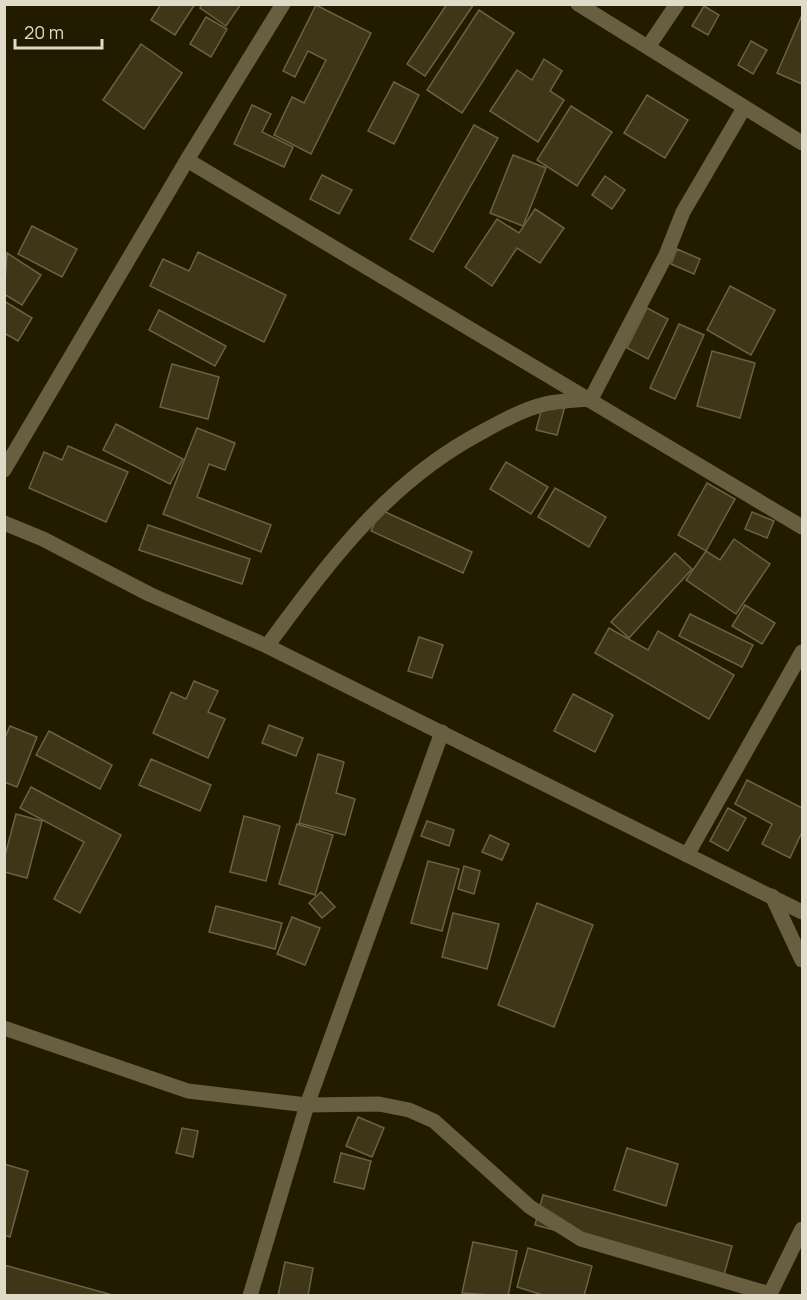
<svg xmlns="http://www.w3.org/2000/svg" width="807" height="1300" viewBox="0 0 807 1300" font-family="Manrope,sans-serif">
<rect width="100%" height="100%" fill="#221b00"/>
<g fill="#3e3617" stroke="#6a6242" stroke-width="1.5">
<path d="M161,4H195L175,35L151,20Z"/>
<path d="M202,4H241L226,26L200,8Z"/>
<path d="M447,4H474L425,76L407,64Z"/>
<path d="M316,5L371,33L311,154L274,135L292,97L304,103L326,60L308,51L295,77L283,71Z"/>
<path d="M704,6L719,15L708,35L692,26Z"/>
<path d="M479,10L514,33L462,113L427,90Z"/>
<path d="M802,15V84L777,73Z"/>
<path d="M206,17L227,29L211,57L190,44Z"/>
<path d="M751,41L767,50L753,74L738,65Z"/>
<path d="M141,44L182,73L144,129L103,100Z"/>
<path d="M544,59L562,71L550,91L564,100L538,142L490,111L517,70L532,80Z"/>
<path d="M394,82L419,95L394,144L368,131Z"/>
<path d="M647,95L688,120L665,158L624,133Z"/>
<path d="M252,105L271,114L262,132L293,147L284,167L234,144Z"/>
<path d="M571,106L612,132L577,186L537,160Z"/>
<path d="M474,125L498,138L433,252L410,239Z"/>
<path d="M513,155L546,168L523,226L490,213Z"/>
<path d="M322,175L352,190L339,214L310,199Z"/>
<path d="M605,176L625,190L612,209L592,195Z"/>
<path d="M535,209L564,228L540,263L517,248L492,286L465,267L497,219L519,233Z"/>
<path d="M32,226L77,249L62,277L18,254Z"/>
<path d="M677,249L700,259L694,274L671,264Z"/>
<path d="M198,252L286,295L264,342L150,286L163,259L189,271Z"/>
<path d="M7,253L41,275L22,305L4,294Z"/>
<path d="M730,286L775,310L751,355L707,330Z"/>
<path d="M4,301L32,318L18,341L4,333Z"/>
<path d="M647,308L668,319L648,359L627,348Z"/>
<path d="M159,310L226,346L215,366L149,330Z"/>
<path d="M679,324L704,335L675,399L650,388Z"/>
<path d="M712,351L755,363L740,418L697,406Z"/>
<path d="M172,364L219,377L208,419L160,407Z"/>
<path d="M544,400L565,406L557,435L536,430Z"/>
<path d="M116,424L183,459L170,484L103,450Z"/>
<path d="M197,428L235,443L225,470L209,464L197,497L271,525L261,552L163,514Z"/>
<path d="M68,446L128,472L106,522L29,488L44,452L62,460Z"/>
<path d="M506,462L548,487L531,514L490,489Z"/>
<path d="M707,483L735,499L706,551L678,535Z"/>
<path d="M555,488L606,517L589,547L538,517Z"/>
<path d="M381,510L472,552L463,573L371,531Z"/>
<path d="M752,512L774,521L767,538L745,529Z"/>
<path d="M148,525L250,559L242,584L139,550Z"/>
<path d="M734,539L770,564L736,614L686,580L706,551L720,560Z"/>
<path d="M675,553L692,569L629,638L611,622Z"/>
<path d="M745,605L775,623L762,644L732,626Z"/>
<path d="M690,614L753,645L742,667L679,636Z"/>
<path d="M609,628L648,650L658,631L734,675L709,719L595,653Z"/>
<path d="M419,637L443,645L432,678L408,671Z"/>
<path d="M194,681L218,691L208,712L225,719L208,758L153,733L171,692L186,699Z"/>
<path d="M573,694L613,715L595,752L554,731Z"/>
<path d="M269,725L303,738L296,756L262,743Z"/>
<path d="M10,726L37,737L17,787L4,782V740Z"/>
<path d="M49,731L112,765L100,789L36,755Z"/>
<path d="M318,754L344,762L336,793L355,799L345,835L299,823Z"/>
<path d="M151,759L211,785L200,811L139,785Z"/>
<path d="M747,780L802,808V832L790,858L762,844L772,824L735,804Z"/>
<path d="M31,787L121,835L80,913L54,899L84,842L20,808Z"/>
<path d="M728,808L746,818L728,851L710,841Z"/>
<path d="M16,814L42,821L27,878L4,872V859Z"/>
<path d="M244,816L280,826L266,881L230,872Z"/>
<path d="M427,821L454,830L449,846L421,836Z"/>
<path d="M297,824L333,835L315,895L279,884Z"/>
<path d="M490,835L509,844L502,860L482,852Z"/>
<path d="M428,861L459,869L442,931L411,923Z"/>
<path d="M464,866L480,871L474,894L458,889Z"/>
<path d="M321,892L335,907L322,918L309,903Z"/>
<path d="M537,903L593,925L554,1027L498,1005Z"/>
<path d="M216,906L282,923L275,949L209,932Z"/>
<path d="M453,913L499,924L487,969L442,957Z"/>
<path d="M292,917L320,928L305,965L277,954Z"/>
<path d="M358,1117L384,1128L372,1157L346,1146Z"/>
<path d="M182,1128L198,1131L193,1157L176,1153Z"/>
<path d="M627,1148L678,1164L666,1206L614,1190Z"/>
<path d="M341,1153L371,1161L364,1189L334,1182Z"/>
<path d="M4,1164L28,1171L10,1237L4,1235Z"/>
<path d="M543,1195L732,1246L724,1275L535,1225Z"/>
<path d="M473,1242L517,1251L508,1296L462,1293Z"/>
<path d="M528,1248L592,1266L584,1296H546L517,1287Z"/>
<path d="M285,1262L313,1268L308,1296H278Z"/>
<path d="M4,1265L116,1296H4Z"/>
</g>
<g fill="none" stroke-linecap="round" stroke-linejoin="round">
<g stroke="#675f3f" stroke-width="15">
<path d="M578,4L802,143"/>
<path d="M648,47L677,4"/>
<path d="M187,160L802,527"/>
<path d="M4,470L187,160L283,4"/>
<path d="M4,523L43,539L149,594L267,646L802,912"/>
<path d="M267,646C329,562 387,482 482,432C502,421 524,409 545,404C560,401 576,400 591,399L666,255L683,212L744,108"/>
<path d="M687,855L802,652"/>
<path d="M772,896L802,960"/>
<path d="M4,1028L188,1091L307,1105L379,1104L409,1110L434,1121L530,1207L581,1239L770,1294"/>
<path d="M250,1296L307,1105L442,732"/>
<path d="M769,1296L802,1229"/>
</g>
</g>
<rect width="807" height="1300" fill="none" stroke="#dfdbc9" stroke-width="12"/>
<path d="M15 39v9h87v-9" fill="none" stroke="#dfdbc9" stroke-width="3"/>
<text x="24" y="39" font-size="18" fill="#dfdbc9" stroke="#221b00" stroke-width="4.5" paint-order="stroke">20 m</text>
</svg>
